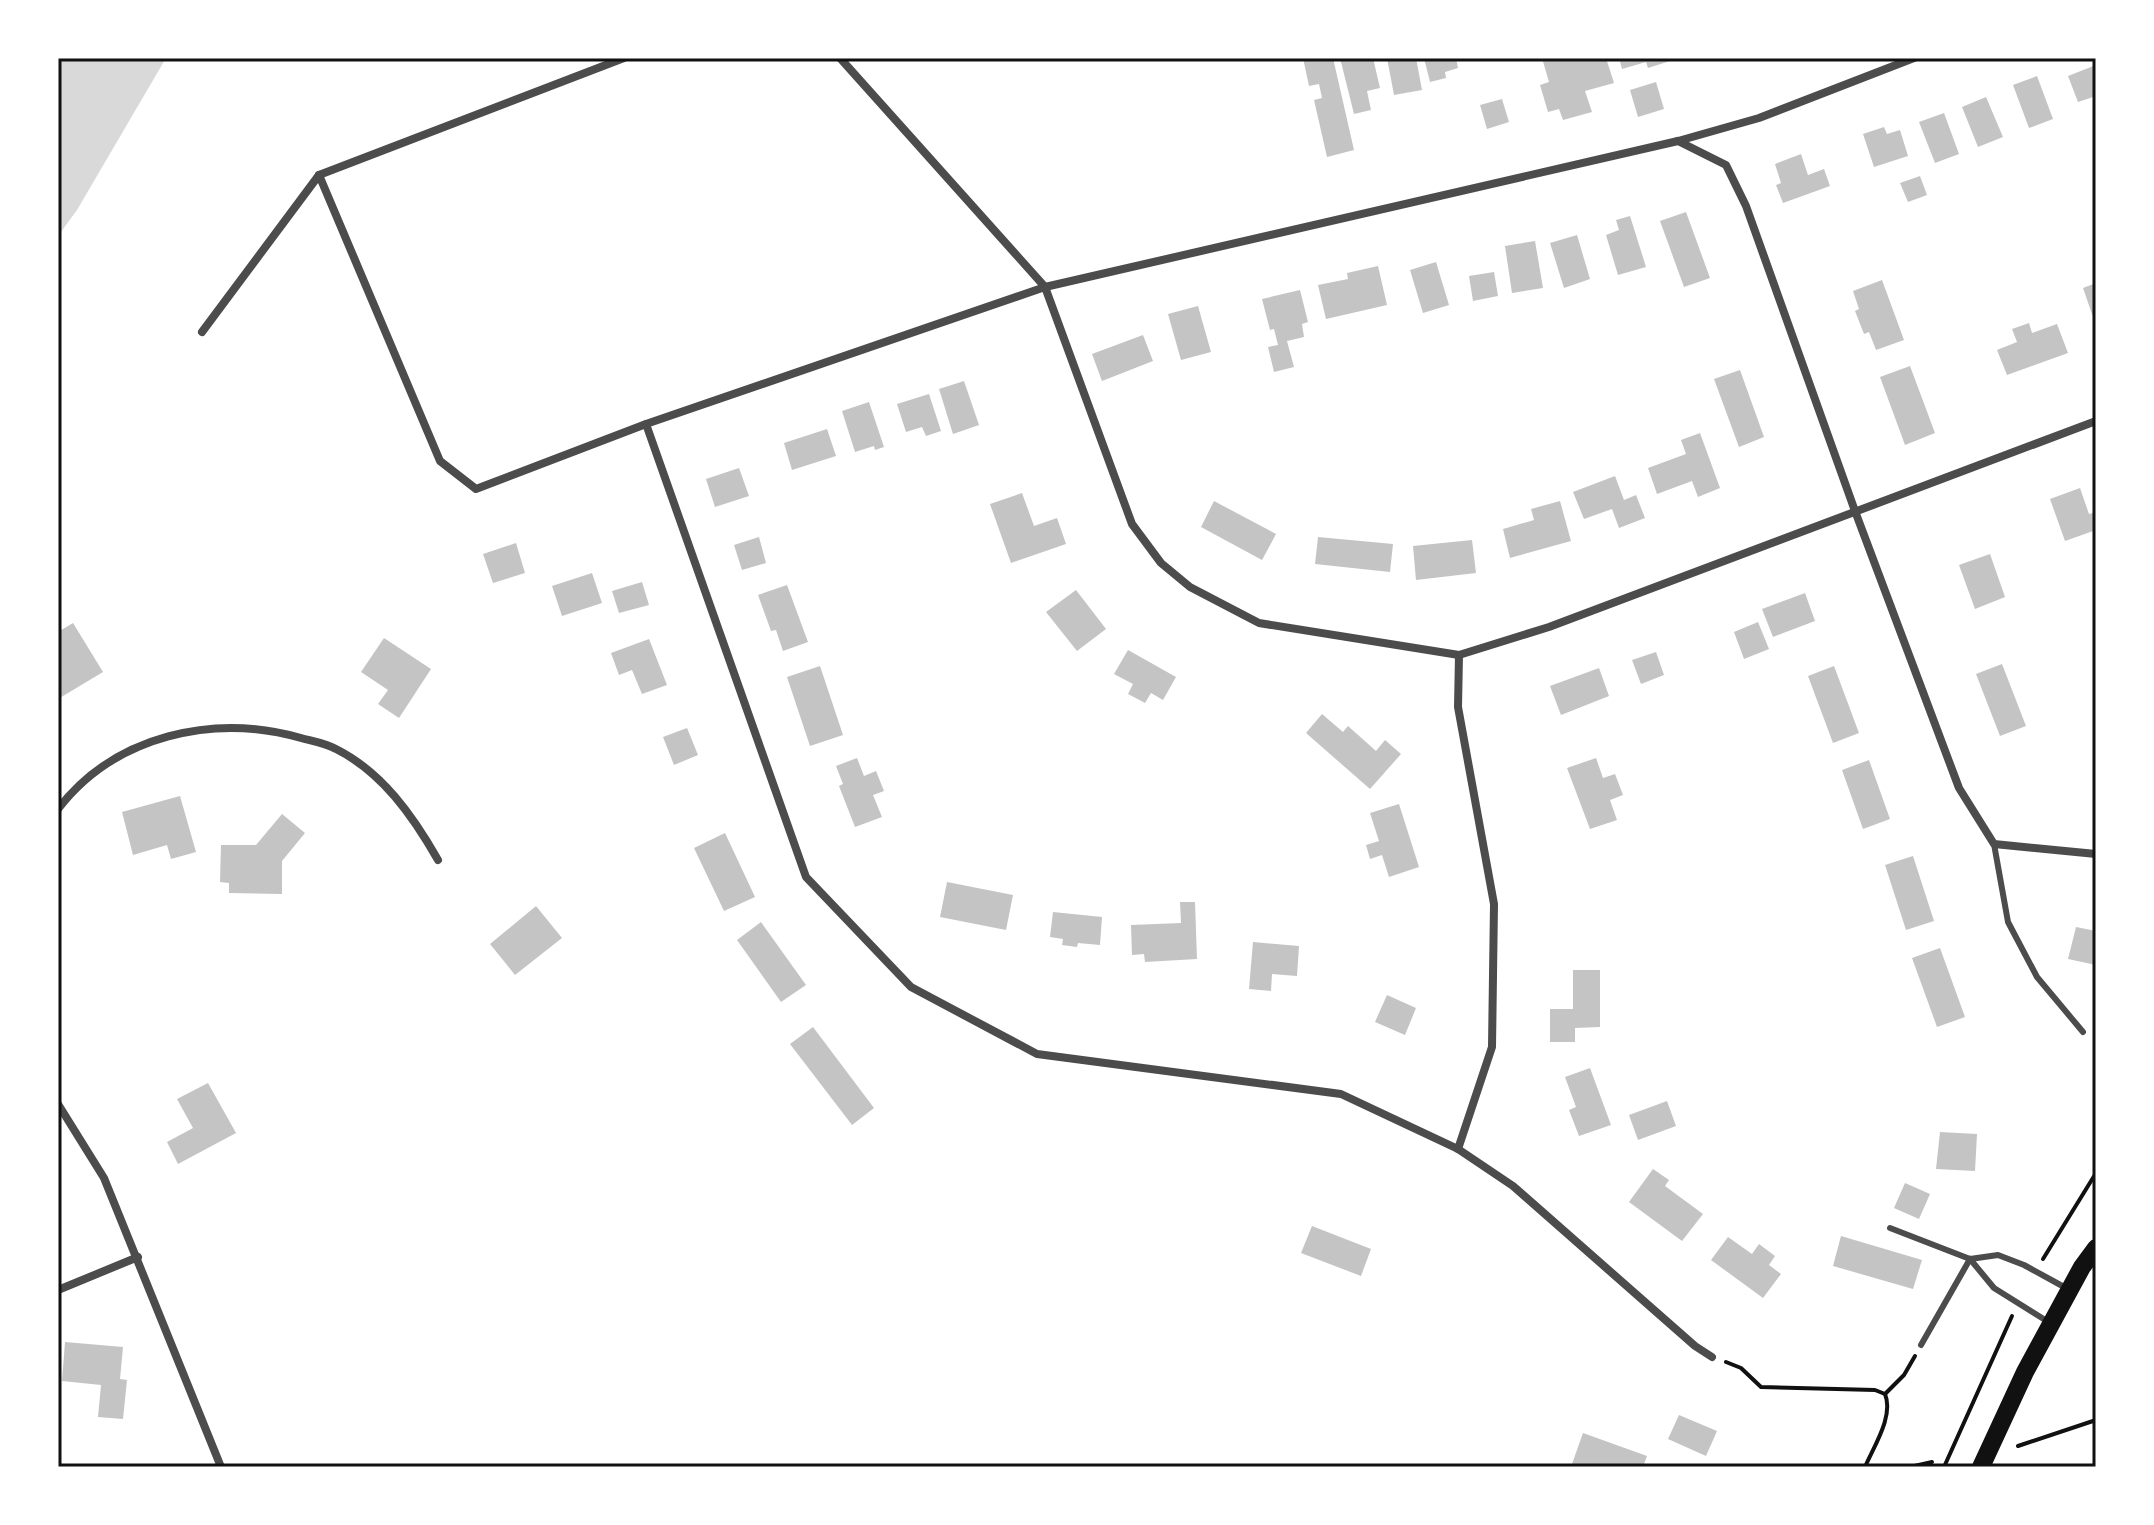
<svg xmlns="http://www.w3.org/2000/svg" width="2154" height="1525" viewBox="0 0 2154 1525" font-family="'Noto Sans',sans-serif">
<rect width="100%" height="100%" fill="#fff"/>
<path fill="#d9d9d9" d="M58,58H166L77,210L58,236Z"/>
<g fill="#c4c4c4">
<path d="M1303,58H1333L1354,150L1327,157L1314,100L1322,98L1319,84L1309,86Z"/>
<path d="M1340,58H1373L1380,88L1367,91L1371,110L1354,114Z"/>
<path d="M1387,58H1416L1422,90L1394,95Z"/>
<path d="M1424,58H1456L1458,68L1445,72L1446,78L1430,82Z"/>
<path d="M1542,58H1606L1614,83L1585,91L1592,112L1563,120L1559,109L1548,112L1540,85L1549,82Z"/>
<path d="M1619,58H1669L1670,61L1648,68L1646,62L1622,69Z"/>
<path d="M2096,65V96L2078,102L2068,76Z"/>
<path d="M2037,76L2053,119L2029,128L2013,85Z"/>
<path d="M1656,82L1664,109L1638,117L1630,90Z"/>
<path d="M1986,97L2003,137L1978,147L1962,107Z"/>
<path d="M1502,99L1509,122L1487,129L1480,105Z"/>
<path d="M1944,113L1959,154L1935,163L1919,122Z"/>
<path d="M1884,127L1887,134L1900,130L1908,156L1874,167L1863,134Z"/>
<path d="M1801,154L1808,175L1824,169L1830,186L1783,203L1776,185L1781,183L1775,164Z"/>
<path d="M1920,176L1927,195L1908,202L1900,183Z"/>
<path d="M1686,212L1710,278L1684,287L1660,221Z"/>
<path d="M1630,216L1646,267L1618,275L1606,235L1619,230L1616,220Z"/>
<path d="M1577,235L1590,279L1564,288L1550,243Z"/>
<path d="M1535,241L1543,288L1512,293L1505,246Z"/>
<path d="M1436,262L1449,305L1423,313L1410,270Z"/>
<path d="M1378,266L1387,305L1326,319L1318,285L1348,279L1347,273Z"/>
<path d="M1494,272L1498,296L1473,301L1469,276Z"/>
<path d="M1882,280L1904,340L1876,350L1869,332L1864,334L1855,311L1859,309L1853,291Z"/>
<path d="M2096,283V316L2093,317L2083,288Z"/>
<path d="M1300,290L1308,322L1302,324L1304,337L1287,341L1294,367L1274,372L1268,347L1278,345L1274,329L1270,330L1262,299Z"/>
<path d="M1198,306L1211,352L1181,360L1168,314Z"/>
<path d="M2029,323L2032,333L2057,324L2068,353L2007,375L1997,350L2017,342L2012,329Z"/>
<path d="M1143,335L1153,361L1102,381L1092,354Z"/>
<path d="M1910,366L1935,433L1905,445L1880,377Z"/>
<path d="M1740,370L1764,437L1739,447L1714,379Z"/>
<path d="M964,381L979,425L953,434L939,389Z"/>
<path d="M929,394L941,431L926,436L922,427L906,432L897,404Z"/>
<path d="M869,402L884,447L875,450L874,446L855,452L842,411Z"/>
<path d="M827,429L836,456L792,470L784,443Z"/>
<path d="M1700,433L1720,488L1698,497L1692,481L1657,494L1648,468L1686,454L1681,440Z"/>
<path d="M739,468L749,496L715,507L706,479Z"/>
<path d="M1615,476L1624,500L1636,495L1645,518L1619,528L1612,509L1584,519L1573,492Z"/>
<path d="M2080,488L2089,514L2096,512V530L2065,541L2050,499Z"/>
<path d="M1022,493L1034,526L1057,518L1066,544L1011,563L990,504Z"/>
<path d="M1214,501L1276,534L1262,560L1201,527Z"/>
<path d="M1560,501L1571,541L1510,558L1503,529L1534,520L1531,509Z"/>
<path d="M759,537L766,563L742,570L734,545Z"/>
<path d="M1318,537L1393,544L1390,572L1315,564Z"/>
<path d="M1472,540L1476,573L1416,580L1413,546Z"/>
<path d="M516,543L525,573L493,583L483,554Z"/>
<path d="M1990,554L2005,597L1975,609L1959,565Z"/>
<path d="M592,573L602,603L562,616L552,586Z"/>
<path d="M642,582L649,605L619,613L612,591Z"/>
<path d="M787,585L808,642L783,651L776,630L771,631L758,595Z"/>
<path d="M1076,590L1106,629L1077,651L1046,612Z"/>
<path d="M1805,593L1815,621L1773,637L1762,609Z"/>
<path d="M1758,622L1769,649L1744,659L1734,632Z"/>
<path d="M73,623L103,672L58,699V632Z"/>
<path d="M384,638L431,669L399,718L378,704L388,690L361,672Z"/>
<path d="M649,639L667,685L642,694L632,670L619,675L611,653Z"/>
<path d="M1128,650L1176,677L1163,700L1151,693L1145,703L1128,694L1133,684L1114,674Z"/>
<path d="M1656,652L1664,675L1641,684L1632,660Z"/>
<path d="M2002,664L2026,726L2000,736L1976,674Z"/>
<path d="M820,666L843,735L810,746L787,677Z"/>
<path d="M1834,666L1859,733L1833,743L1808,676Z"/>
<path d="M1599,668L1609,696L1561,715L1550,686Z"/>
<path d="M1322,714L1343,732L1348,726L1376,751L1385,740L1401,754L1370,789L1306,733Z"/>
<path d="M687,728L698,755L674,765L663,737Z"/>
<path d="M857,758L864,776L876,771L884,791L873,795L882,817L855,827L839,786L843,784L836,766Z"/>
<path d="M1596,758L1603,778L1615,774L1623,795L1610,800L1617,820L1590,829L1567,768Z"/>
<path d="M1869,760L1890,819L1863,829L1842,770Z"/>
<path d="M180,796L196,852L171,859L167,845L133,855L122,812Z"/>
<path d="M1399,804L1419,867L1389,877L1382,855L1370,859L1366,845L1379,841L1370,813Z"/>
<path d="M282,814L305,833L282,861V894L229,893V883L220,882L221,845H256Z"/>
<path d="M725,833L755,897L724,911L694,848Z"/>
<path d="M1913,856L1934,921L1906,930L1885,865Z"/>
<path d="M947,882L1013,895L1006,930L940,917Z"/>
<path d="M1180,902H1195L1197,959L1145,962L1144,954L1132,955L1131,925L1181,923Z"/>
<path d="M536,906L562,938L515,975L490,944Z"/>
<path d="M1053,912L1102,917L1100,945L1078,943L1077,947L1062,945L1063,939L1050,937Z"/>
<path d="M761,922L806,985L781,1002L737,940Z"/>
<path d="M2076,927L2096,931V965L2068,959Z"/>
<path d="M1253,942L1299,946L1297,976L1272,974L1271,991L1249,989Z"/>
<path d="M1940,948L1965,1017L1937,1027L1912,958Z"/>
<path d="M1573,970H1600V1027L1575,1028V1042H1550V1009H1573Z"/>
<path d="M1387,995L1416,1008L1405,1035L1375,1022Z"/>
<path d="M813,1027L874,1108L852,1125L790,1044Z"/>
<path d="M1590,1068L1611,1125L1579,1136L1569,1110L1576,1107L1565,1077Z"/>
<path d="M208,1083L236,1133L178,1164L167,1142L193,1128L177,1099Z"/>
<path d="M1667,1101L1676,1126L1638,1140L1629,1115Z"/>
<path d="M1940,1132L1977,1134L1975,1171L1936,1169Z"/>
<path d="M1653,1169L1669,1180L1665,1186L1703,1214L1682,1241L1629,1202Z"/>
<path d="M1905,1183L1930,1194L1919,1219L1894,1208Z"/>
<path d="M1312,1226L1371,1249L1361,1276L1301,1253Z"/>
<path d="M1841,1236L1922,1260L1913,1289L1833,1266Z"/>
<path d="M1728,1237L1752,1254L1759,1244L1775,1256L1769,1265L1781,1274L1763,1298L1711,1260Z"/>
<path d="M65,1342L123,1347L120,1379L127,1380L123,1419L98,1417L101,1385L62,1381Z"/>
<path d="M1679,1415L1717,1431L1706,1456L1668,1439Z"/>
<path d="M1583,1433L1647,1456L1643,1467H1580L1572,1464Z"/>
</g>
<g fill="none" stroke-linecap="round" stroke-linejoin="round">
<g stroke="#111" stroke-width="4">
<path d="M2043,1259L2096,1173"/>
<path d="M1726,1362L1741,1368L1761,1387L1875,1390L1885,1394C1894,1416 1874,1446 1865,1467"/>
<path d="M1885,1394L1904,1375L1915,1356"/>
<path d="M2018,1446L2096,1420"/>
<path d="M1910,1467L1932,1462"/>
<path d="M1944,1467L2012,1316"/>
</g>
<g stroke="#4c4c4c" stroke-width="6">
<path d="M1994,844L2008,922L2037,977L2083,1032"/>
<path d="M1890,1228L1970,1259L1998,1255L2024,1265L2066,1288"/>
<path d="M1970,1259L1994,1288L2050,1323"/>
<path d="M1921,1345L1970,1259"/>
</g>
<g stroke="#4c4c4c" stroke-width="8">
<path d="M840,58L1045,287L1132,524L1161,563L1190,587L1259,623L1459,655L1549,627L2096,421"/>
<path d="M1678,141L1726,165L1746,206L1855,511L1959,788L1994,844L2096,854"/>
<path d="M319,175L440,461L476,489L646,424L1045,287L1678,141L1759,118L1914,58"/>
<path d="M202,332L319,175L624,58"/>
<path d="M646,424L806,877L911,987L1037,1054L1341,1094L1458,1149L1513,1186L1695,1346L1712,1357"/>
<path d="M58,809C115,735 214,713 301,738C312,741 325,743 336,749C382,772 413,816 438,860"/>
<path d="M58,1104L104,1178L221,1467"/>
<path d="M1458,1149L1492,1047L1494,904L1458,707L1459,655"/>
<path d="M58,1290L138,1257"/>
</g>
<path stroke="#111" stroke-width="18" d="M1981,1467L2025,1372L2082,1267L2096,1248"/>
</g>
<rect width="2154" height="1525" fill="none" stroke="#ffffff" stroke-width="120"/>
<rect x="60" y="60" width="2034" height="1405" fill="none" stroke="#111" stroke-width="3"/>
</svg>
